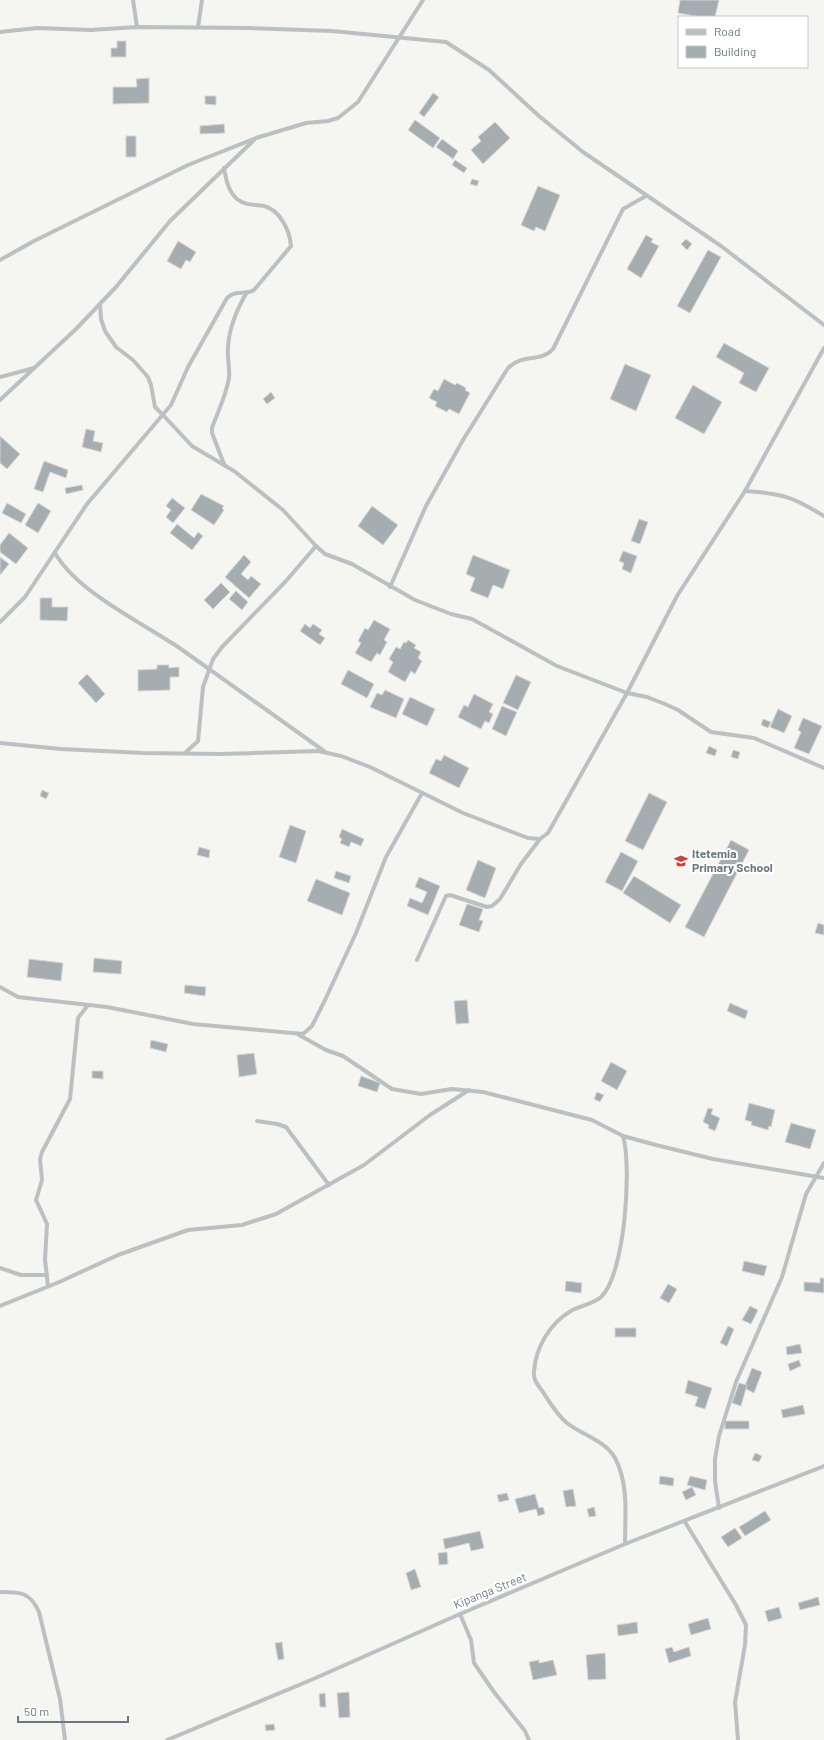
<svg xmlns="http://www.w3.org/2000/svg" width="824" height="1740" viewBox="0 0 824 1740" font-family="Barlow,sans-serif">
<rect width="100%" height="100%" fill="#f5f5f2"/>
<g fill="#a5adb1" stroke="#d7d6d5">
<path d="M680,0H719L715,17H700L678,13Z"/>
<path d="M117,41H126V57H111V48H117Z"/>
<path d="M149,78V103L113,104V87H137L136,79Z"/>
<path d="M433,93L439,97L424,117L419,113Z"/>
<path d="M205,96H216V105L205,104Z"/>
<path d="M415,120L440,138L433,148L408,130Z"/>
<path d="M495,122L510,138L483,164L471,150L481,141L478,137Z"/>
<path d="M224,124L225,133L200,134V126Z"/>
<rect x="126" y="136" width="10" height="21"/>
<path d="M442,139L458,151L453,159L436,147Z"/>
<path d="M455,160L467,168L464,173L452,165Z"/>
<path d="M472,179L479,181L477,186L470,184Z"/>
<path d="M538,186L560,195L545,231L536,227L534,231L521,225Z"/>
<path d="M646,235L653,239L651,242L659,246L641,278L627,269Z"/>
<path d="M686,239L692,244L687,250L681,244Z"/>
<path d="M178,241L196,252L190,262L186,260L181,269L167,261Z"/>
<path d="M708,250L721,257L690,313L677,306Z"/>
<path d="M724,343L769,368L756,392L739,383L744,373L716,357Z"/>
<path d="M625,364L651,375L636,411L610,399Z"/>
<path d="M444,379L455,385L457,383L466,388L465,390L470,393L459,414L449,409L447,412L435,406L437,402L429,398L434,389L438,391Z"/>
<path d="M693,385L722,402L704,434L675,418Z"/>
<path d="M271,392L275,398L267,404L263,399Z"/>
<path d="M86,429L95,431L93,441L103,443L101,452L82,447Z"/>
<path d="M0,436L20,454L7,469L0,463Z"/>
<path d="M44,461L68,470L66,478L50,472L43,492L34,489Z"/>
<path d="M82,485L83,490L66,494L65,488Z"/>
<path d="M201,494L224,506L222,508L224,510L214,525L191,510Z"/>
<path d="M172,498L185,508L173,523L166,517L171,510L166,506Z"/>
<path d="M7,503L26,514L21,523L2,513Z"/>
<path d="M38,503L51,511L38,533L25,525Z"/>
<path d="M372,506L398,525L383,545L358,526Z"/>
<path d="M639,519L648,522L640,544L631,541Z"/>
<path d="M177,524L194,538L198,532L203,536L192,550L170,533Z"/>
<path d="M9,533L28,548L16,564L0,552V545Z"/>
<path d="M623,551L637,556L631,573L622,569L624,563L619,561Z"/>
<path d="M244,555L251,562L241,574L248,580L251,576L261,584L249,598L225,577Z"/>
<path d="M473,555L510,570L503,589L493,585L488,598L470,591L475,578L466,574Z"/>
<path d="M0,557L9,564L0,575Z"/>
<path d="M221,583L230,592L213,609L204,600Z"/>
<path d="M236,591L248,602L242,610L229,599Z"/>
<path d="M40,598H52V607H68L67,621L40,620Z"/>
<path d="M374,620L390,629L384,640L387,642L380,655L377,653L371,662L355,653L361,643L358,641L365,628L368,630Z"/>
<path d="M305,624L310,628L313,624L322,630L319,634L325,638L320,645L300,631Z"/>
<path d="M408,640L416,645L414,648L421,652L418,658L422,661L415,674L411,671L405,682L388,672L393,662L389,659L396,647L400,649L404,642L406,643Z"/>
<path d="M157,665H169V668L179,667V677H170V690L138,691V670L157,669Z"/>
<path d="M348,670L374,684L367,698L341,684Z"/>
<path d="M87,674L105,694L96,703L78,683Z"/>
<path d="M516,675L531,682L518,710L503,703Z"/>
<path d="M385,690L404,699L396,718L370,707L377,693L382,695Z"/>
<path d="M474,694L493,704L489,712L493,714L489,723L485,721L481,729L458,717L464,705L468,707Z"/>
<path d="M410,697L435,709L427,726L402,714Z"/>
<path d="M502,706L517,712L506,736L492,729Z"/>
<path d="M778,709L792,716L784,733L770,727Z"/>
<path d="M803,718L822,726L809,754L794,748L801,732L798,730Z"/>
<path d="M763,719L771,722L768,728L761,725Z"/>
<path d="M709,746L717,750L715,756L706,753Z"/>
<path d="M733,750L740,752L738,759L731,757Z"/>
<path d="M444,755L469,768L459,788L429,773L436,759L441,761Z"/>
<path d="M42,790L49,793L46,799L40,796Z"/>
<path d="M649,793L667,802L643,850L625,841Z"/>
<path d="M290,825L306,831L296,863L279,857Z"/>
<path d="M342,829L364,839L361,846L351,842L349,847L340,843L342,839L339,837Z"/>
<path d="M731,840L749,850L704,937L685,927Z"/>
<path d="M199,847L210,850L209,858L197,855Z"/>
<path d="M621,852L638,861L622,891L605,882Z"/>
<path d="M478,860L496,868L485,898L466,890Z"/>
<path d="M336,871L351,876L349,883L334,878Z"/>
<path d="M634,876L681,905L670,923L623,893Z"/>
<path d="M419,877L440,886L428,915L407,906L410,898L422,903L427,892L415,887Z"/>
<path d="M316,879L350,893L342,915L307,901Z"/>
<path d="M467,904L483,909L479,920L483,921L479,932L459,925Z"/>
<path d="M818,923L824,925V935L815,933Z"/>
<path d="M94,958L122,961L121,974L93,972Z"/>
<path d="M29,959L63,963L61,981L27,977Z"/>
<path d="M185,985L206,987L205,996L184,993Z"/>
<path d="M467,1000L469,1023L456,1024L454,1001Z"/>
<path d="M730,1003L748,1011L745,1019L727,1011Z"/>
<path d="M151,1040L168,1044L166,1052L150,1048Z"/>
<path d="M254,1053L257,1074L239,1077L237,1055Z"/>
<path d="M611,1062L627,1071L617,1090L601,1081Z"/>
<path d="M92,1071H103V1079L92,1078Z"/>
<path d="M361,1076L380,1083L377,1092L358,1086Z"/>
<path d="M597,1092L604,1095L600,1102L594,1099Z"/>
<path d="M749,1103L775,1110L771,1127L769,1126L768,1130L751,1125L752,1122L745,1120Z"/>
<path d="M708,1108L713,1109L711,1114L720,1118L715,1131L708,1128L709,1125L703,1122Z"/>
<path d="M791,1123L816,1130L810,1149L785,1142Z"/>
<path d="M744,1261L767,1266L764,1276L742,1271Z"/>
<path d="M820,1278H824V1293L804,1291V1282L820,1283Z"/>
<path d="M566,1281L582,1283L581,1293L565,1291Z"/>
<path d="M668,1284L677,1289L669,1303L660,1298Z"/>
<path d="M750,1306L758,1310L751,1324L742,1320Z"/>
<path d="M728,1326L734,1329L727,1346L720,1343Z"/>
<rect x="615" y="1328" width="21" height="9"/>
<path d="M800,1344L802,1353L787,1355L786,1347Z"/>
<path d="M799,1360L801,1366L790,1371L788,1364Z"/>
<path d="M752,1368L762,1372L754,1393L744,1388Z"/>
<path d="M688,1380L712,1388L705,1409L695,1406L698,1397L685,1393Z"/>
<path d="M739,1383L747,1385L741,1406L732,1403Z"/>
<path d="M803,1405L805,1414L783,1418L781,1410Z"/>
<rect x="725" y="1421" width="24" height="8"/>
<path d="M755,1453L762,1456L759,1462L752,1460Z"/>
<path d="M660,1476L674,1478L673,1486L659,1484Z"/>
<path d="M690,1476L707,1480L705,1490L687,1485Z"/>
<path d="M692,1487L696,1495L686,1500L682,1492Z"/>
<path d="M573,1489L576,1506L566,1507L563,1491Z"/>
<path d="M507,1493L509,1500L499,1502L497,1495Z"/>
<path d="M535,1494L539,1508L543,1507L545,1514L538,1516L536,1509L519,1513L515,1499Z"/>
<path d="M594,1507L596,1516L589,1517L587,1509Z"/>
<path d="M765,1511L771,1520L745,1536L739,1527Z"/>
<path d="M735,1528L742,1538L728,1547L721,1537Z"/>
<path d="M480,1531L484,1548L471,1551L469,1543L445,1549L443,1539Z"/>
<path d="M447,1552L448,1564L439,1565L438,1553Z"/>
<path d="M415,1569L421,1587L411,1590L406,1573Z"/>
<path d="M818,1597L820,1605L800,1610L798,1603Z"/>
<path d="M779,1607L782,1618L768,1622L765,1611Z"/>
<path d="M708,1618L711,1629L691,1635L688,1624Z"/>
<path d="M637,1622L638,1633L618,1636L617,1625Z"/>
<path d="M282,1642L284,1659L278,1660L275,1643Z"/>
<path d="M672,1647L674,1652L689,1647L691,1656L669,1663L665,1649Z"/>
<path d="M605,1653L606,1679L588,1680L586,1655Z"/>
<path d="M539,1660V1663L553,1660L557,1675L533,1680L529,1662Z"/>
<path d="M349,1692L350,1717L339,1718L337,1693Z"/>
<path d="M325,1693L326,1707H320L319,1694Z"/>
<path d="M274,1724L275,1730L266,1731L265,1725Z"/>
</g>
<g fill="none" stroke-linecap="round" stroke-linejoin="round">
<g stroke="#bbc0c2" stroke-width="4">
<path d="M133,0L137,27"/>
<path d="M198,27L202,0"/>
<path d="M0,32L37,28L91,30L137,27L249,28L332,31L446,42L489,70L539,116L583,152L721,246L824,325"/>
<path d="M0,260L34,241L188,165L256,138L306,123L328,121L338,118L358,102L423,0"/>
<path d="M100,304L101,319L105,331L116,347L133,360L148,377L151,385L155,407L163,415L192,446L234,471L283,510L316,546L325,554L352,564L415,600L451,614L472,619L557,666L627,693L647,697L665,704L678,710L711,732L754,738L824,768"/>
<path d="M0,377L34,368"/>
<path d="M0,400L76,329L116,287L170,221L254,140"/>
<path d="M224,464L212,433V428C218,411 226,396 229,378C230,368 227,358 228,347C229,328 237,309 247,292"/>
<path d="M745,491C781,493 793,497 824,516"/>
<path d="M55,553C78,593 143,623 181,649C229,683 277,717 324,751"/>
<path d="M390,587L426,506L463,440L508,368C523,353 541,363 553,349L623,209L646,196"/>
<path d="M0,622L25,597L87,504L171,405L188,367L227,298C236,289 245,296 254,290L291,246C290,231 280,210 264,206C254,204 246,206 237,199C228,191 226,179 224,168"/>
<path d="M0,743L61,749L143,753L220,754L318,751L341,756L370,767L463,813L528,838L540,839L548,833L627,693L677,596L745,491L824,348"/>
<path d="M185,753L198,741L203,687L213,659L222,647L286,581L316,546"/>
<path d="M417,960L446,896L450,895L487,907L492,906L500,899L521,864L540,839"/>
<path d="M0,987L18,997L107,1007L193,1024L303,1034L312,1026L325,1000L356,933L386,857L422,793"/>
<path d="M299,1035L326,1050L343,1056L392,1089L421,1094L452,1089L483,1092L592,1120L623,1136L656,1145L713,1159L824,1178"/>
<path d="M257,1121L277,1124L286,1127L329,1185"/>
<path d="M623,1136C632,1166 625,1275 601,1297C593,1304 580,1306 571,1311C550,1323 536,1347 534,1371C533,1380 538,1385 543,1392C550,1403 557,1415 567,1423C582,1435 605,1440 615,1458C629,1484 625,1516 625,1544"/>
<path d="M0,1268L21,1275H47"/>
<path d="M48,1286L45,1260L47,1224L36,1200L42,1180L40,1159L42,1152L70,1099L78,1018L88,1005"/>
<path d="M0,1306L57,1283L118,1255L188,1230L242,1225L276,1214L364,1165L430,1115L469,1090"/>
<path d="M719,1508L715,1481V1459L719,1436L736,1382L782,1277L806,1194L824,1163"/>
<path d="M685,1522L736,1605L746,1625L745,1645L735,1702L738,1740"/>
<path d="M0,1592C21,1592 30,1592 39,1612L60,1699L65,1740"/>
<path d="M460,1614L471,1640L474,1663L494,1692L525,1731L529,1740"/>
<path d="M167,1740L311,1680L460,1614L625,1544L824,1466"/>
</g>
</g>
<defs>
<symbol id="school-bare" viewBox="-9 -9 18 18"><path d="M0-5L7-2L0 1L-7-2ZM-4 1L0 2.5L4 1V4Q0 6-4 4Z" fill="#cf4138" stroke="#fff" stroke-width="2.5" paint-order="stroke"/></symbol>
</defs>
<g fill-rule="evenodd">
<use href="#school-bare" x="671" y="851" width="20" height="20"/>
</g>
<g text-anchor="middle" stroke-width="4" stroke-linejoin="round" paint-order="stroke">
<g font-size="12" font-weight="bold" fill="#687980" stroke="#fff" text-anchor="start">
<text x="692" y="858">Itetemia<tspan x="692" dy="14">Primary School</tspan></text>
</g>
<g font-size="12" fill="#687980" stroke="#fff">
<text transform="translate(490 1591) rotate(-22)" y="4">Kipanga Street</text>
</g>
</g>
<rect x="678" y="16" width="130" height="52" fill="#ffffff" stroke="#c3c9cc"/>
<rect x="686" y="29" width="20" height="6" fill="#bbc0c2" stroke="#c3c9cc"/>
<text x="714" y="36" font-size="12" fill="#687980">Road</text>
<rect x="686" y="46" width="20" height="12" fill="#a5adb1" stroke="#c3c9cc"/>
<text x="714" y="56" font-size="12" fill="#687980">Building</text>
<path d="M18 1716v6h110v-6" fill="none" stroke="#687980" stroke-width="2"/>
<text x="24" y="1716" font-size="12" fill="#687980" stroke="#ffffff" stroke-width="3" paint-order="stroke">50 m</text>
</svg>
